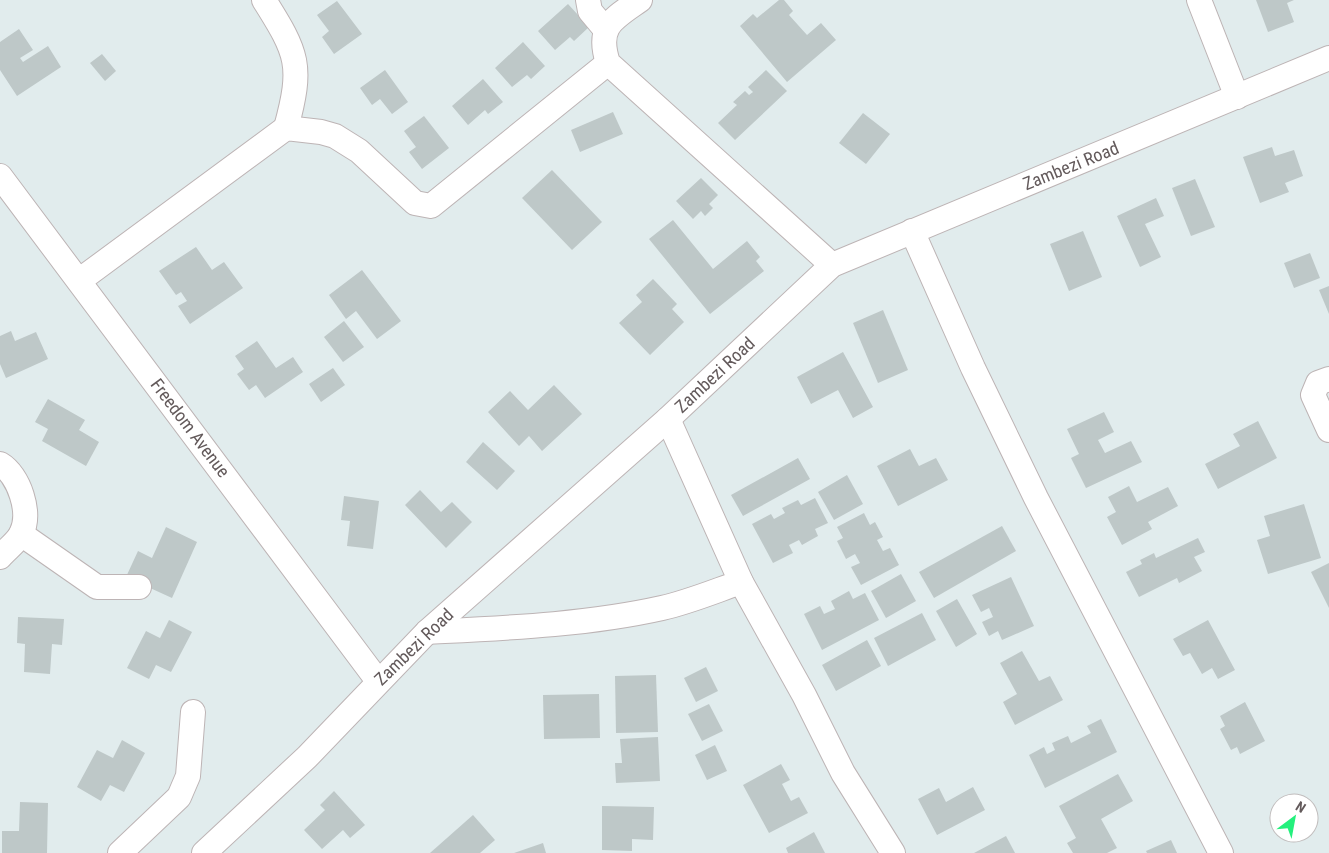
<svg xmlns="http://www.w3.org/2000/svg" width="1329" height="853" viewBox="0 0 1329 853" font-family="'Roboto Condensed',sans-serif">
<rect width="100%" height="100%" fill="#e1eced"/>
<g fill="#bec8c8">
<path d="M779,0H784L793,11L789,15L807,35L821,23L836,40L787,82L740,26L753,14L757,18Z"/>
<path d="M1256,0H1294L1287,3L1294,22L1268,32Z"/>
<path d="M337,1L362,34L334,54L322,37L329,31L317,15Z"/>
<path d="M568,4L589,27L574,41L570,37L555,50L538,31Z"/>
<path d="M19,29L33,50L20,58L23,62L48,46L61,67L17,96L0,70V42Z"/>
<path d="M523,42L545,66L531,79L527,75L512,87L495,68Z"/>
<path d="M102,54L116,71L105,81L90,63Z"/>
<path d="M385,70L408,102L392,114L380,99L372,105L360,88Z"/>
<path d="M766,70L787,91L735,140L718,123L737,105L733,102L745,91L749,95L753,92L748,87Z"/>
<path d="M483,79L503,102L488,114L485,110L468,125L452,106Z"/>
<path d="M613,112L623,134L580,152L571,130Z"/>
<path d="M863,113L890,134L866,164L839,143Z"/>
<path d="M424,116L449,148L422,169L409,152L416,147L404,131Z"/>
<path d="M1272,147L1275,156L1294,150L1303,176L1285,183L1289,192L1260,203L1243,157Z"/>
<path d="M552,170L602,222L572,250L522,198Z"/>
<path d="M701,178L718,195L709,204L713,208L705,216L701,211L693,219L676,201Z"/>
<path d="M1195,179L1215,227L1191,236L1172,188Z"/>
<path d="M1156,198L1164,216L1145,224L1161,257L1140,267L1117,216Z"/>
<path d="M673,220L713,269L747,241L760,257L756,261L764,271L710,314L649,239Z"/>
<path d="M1083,231L1102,277L1069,291L1050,244Z"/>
<path d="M196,247L212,270L224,262L243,288L190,324L178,306L187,301L181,292L176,295L159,271Z"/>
<path d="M1310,253L1320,278L1294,288L1284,263Z"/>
<path d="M362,270L401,321L377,339L356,311L346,319L329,295Z"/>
<path d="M653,279L677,304L672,309L684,322L650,355L619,323L642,302L636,295Z"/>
<path d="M1329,286V314L1319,290Z"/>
<path d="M883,310L908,370L878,383L853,323Z"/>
<path d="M344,321L364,347L343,362L324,337Z"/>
<path d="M11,331L15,341L36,332L48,359L6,378L0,364V336Z"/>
<path d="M257,341L276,368L293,357L303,372L265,398L256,385L249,390L237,374L244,369L235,356Z"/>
<path d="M843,352L873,407L853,418L838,390L811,404L797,377Z"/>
<path d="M333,368L345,385L321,402L309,384Z"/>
<path d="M554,385L582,414L542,451L529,436L519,446L488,412L510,391L528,410Z"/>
<path d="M48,399L85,420L79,430L99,442L86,466L42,441L48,429L35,422Z"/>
<path d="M1104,412L1114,432L1098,440L1105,453L1131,441L1142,462L1086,488L1071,458L1079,454L1067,429Z"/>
<path d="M1258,421L1277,458L1218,489L1205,464L1240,446L1233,434Z"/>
<path d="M483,442L515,471L497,490L466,462Z"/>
<path d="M910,449L919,466L936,458L948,480L898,506L877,466Z"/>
<path d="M798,458L810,479L743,516L731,495Z"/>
<path d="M847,475L863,504L834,520L818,492Z"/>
<path d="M1129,486L1137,502L1168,487L1178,506L1148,522L1152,529L1122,545L1107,517L1116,512L1108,497Z"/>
<path d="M420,490L441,512L452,502L472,522L446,548L405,505Z"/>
<path d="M344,496L379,501L373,549L347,546L350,521L341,520Z"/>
<path d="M815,498L828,523L815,529L818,536L802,545L799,540L789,545L793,553L773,563L752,524L771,514L774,519L785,513L782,508L798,500L801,505Z"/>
<path d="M1304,504L1321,558L1268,574L1257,540L1270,536L1264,516Z"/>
<path d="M864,513L870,525L875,522L883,537L877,540L883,551L890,548L899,565L861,585L851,567L860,563L855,554L846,559L837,541L843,538L837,527Z"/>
<path d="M1002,526L1016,551L934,598L919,572Z"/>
<path d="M166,527L197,542L172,598L126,577L138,551L152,558Z"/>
<path d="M1198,538L1205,552L1194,557L1202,571L1179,583L1177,578L1139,597L1126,572L1142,564L1140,560L1154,553L1156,558Z"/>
<path d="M1329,563V608L1311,572Z"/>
<path d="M901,574L916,601L886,618L871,591Z"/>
<path d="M1011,577L1034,626L1002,640L998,631L989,636L982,622L993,617L989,608L981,612L972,595Z"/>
<path d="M849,591L853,599L865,593L879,620L822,650L804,614L820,606L824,614L835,609L831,601Z"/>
<path d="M957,599L977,634L956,647L936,611Z"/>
<path d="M922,613L936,640L888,666L874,638Z"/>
<path d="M18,617L64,619L62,645L52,644L50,674L24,672L25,644L17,643Z"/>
<path d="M169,620L192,632L171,672L156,665L149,679L127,668L146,631L160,638Z"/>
<path d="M1208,620L1235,670L1218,679L1212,668L1202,674L1190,653L1183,656L1173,639Z"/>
<path d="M867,640L881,666L836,691L822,665Z"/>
<path d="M1022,651L1039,681L1050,676L1063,700L1015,725L1003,702L1017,694L1000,663Z"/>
<path d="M706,667L718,691L696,702L684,678Z"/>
<path d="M656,675L658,732L616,733L615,676Z"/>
<path d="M599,694L600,738L544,739L543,695Z"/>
<path d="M1245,702L1265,741L1240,754L1237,747L1231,750L1220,729L1225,726L1220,716Z"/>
<path d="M709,704L723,731L702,741L688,714Z"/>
<path d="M1101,719L1117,752L1045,788L1029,755L1044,747L1047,754L1055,750L1052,743L1068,736L1071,743L1091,733L1087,726Z"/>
<path d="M658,737L660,781L616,783L615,763H622L620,739Z"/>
<path d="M122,740L145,753L124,792L110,785L101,801L77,787L97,750L113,758Z"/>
<path d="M715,745L727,771L707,780L695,755Z"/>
<path d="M781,764L790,780L782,784L791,801L799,797L808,813L769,833L743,785Z"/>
<path d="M1118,774L1133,801L1101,819L1117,848L1107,853H1073L1067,843L1076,838L1059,806Z"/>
<path d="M973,787L985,810L937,835L918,799L939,788L946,802Z"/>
<path d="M334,791L365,825L350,838L343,830L322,849L304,830L325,810L320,805Z"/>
<path d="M20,802L48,803L47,853H2V831H19Z"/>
<path d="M602,806L654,807L653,840L632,839V851L602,850Z"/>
<path d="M473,815L495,840L480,853H430Z"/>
<path d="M814,832L825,853H788L786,848Z"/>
<path d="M1006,836L1015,853H974Z"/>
<path d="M1171,840L1177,853H1147L1146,851Z"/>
<path d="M543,843L546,853H514Z"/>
</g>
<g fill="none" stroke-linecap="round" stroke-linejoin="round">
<defs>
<g id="minor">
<path d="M264,0C298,54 303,65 286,128"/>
<path d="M588,0L590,11L605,29"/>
<path d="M640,0C613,19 596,26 608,63L832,265"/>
<path d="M1199,0L1237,97"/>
<path d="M0,176L378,681"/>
<path d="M912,231L973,368L1036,498L1221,853"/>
<path d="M80,280L286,128L321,132L335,136L359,151L415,203L431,206L608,63"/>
<path d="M1329,379L1318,383L1313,395L1329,430"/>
<path d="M668,419L741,582L804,695L843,773L893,853"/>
<path d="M0,464C19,475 32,513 21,534C17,542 6,550 0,557"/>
<path d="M21,534L97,587H139"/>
<path d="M427,632C505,628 586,625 662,608C689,602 715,591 741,582"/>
<path d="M120,853L179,797L188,776L193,712"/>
<path d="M204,853L307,757L427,632L668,419L832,265L1329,58"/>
</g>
</defs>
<use href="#minor" stroke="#bdb4b5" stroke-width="26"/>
<use href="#minor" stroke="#fff" stroke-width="24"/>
</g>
<g text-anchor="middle" stroke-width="4" stroke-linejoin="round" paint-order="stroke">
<g font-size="18" fill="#635a5b" stroke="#fff">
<text transform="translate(1071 166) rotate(-22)" y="6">Zambezi Road</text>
<text transform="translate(715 375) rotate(-43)" y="6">Zambezi Road</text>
<text transform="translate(190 428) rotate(53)" y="6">Freedom Avenue</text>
<text transform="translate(414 647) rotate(-44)" y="6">Zambezi Road</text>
</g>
</g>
<g transform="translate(1294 818) rotate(32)"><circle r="24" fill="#ffffff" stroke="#c1bdbd"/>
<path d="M0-4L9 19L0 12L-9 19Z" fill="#24f07d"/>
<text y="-8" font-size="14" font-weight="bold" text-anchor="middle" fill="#635a5b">N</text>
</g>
</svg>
